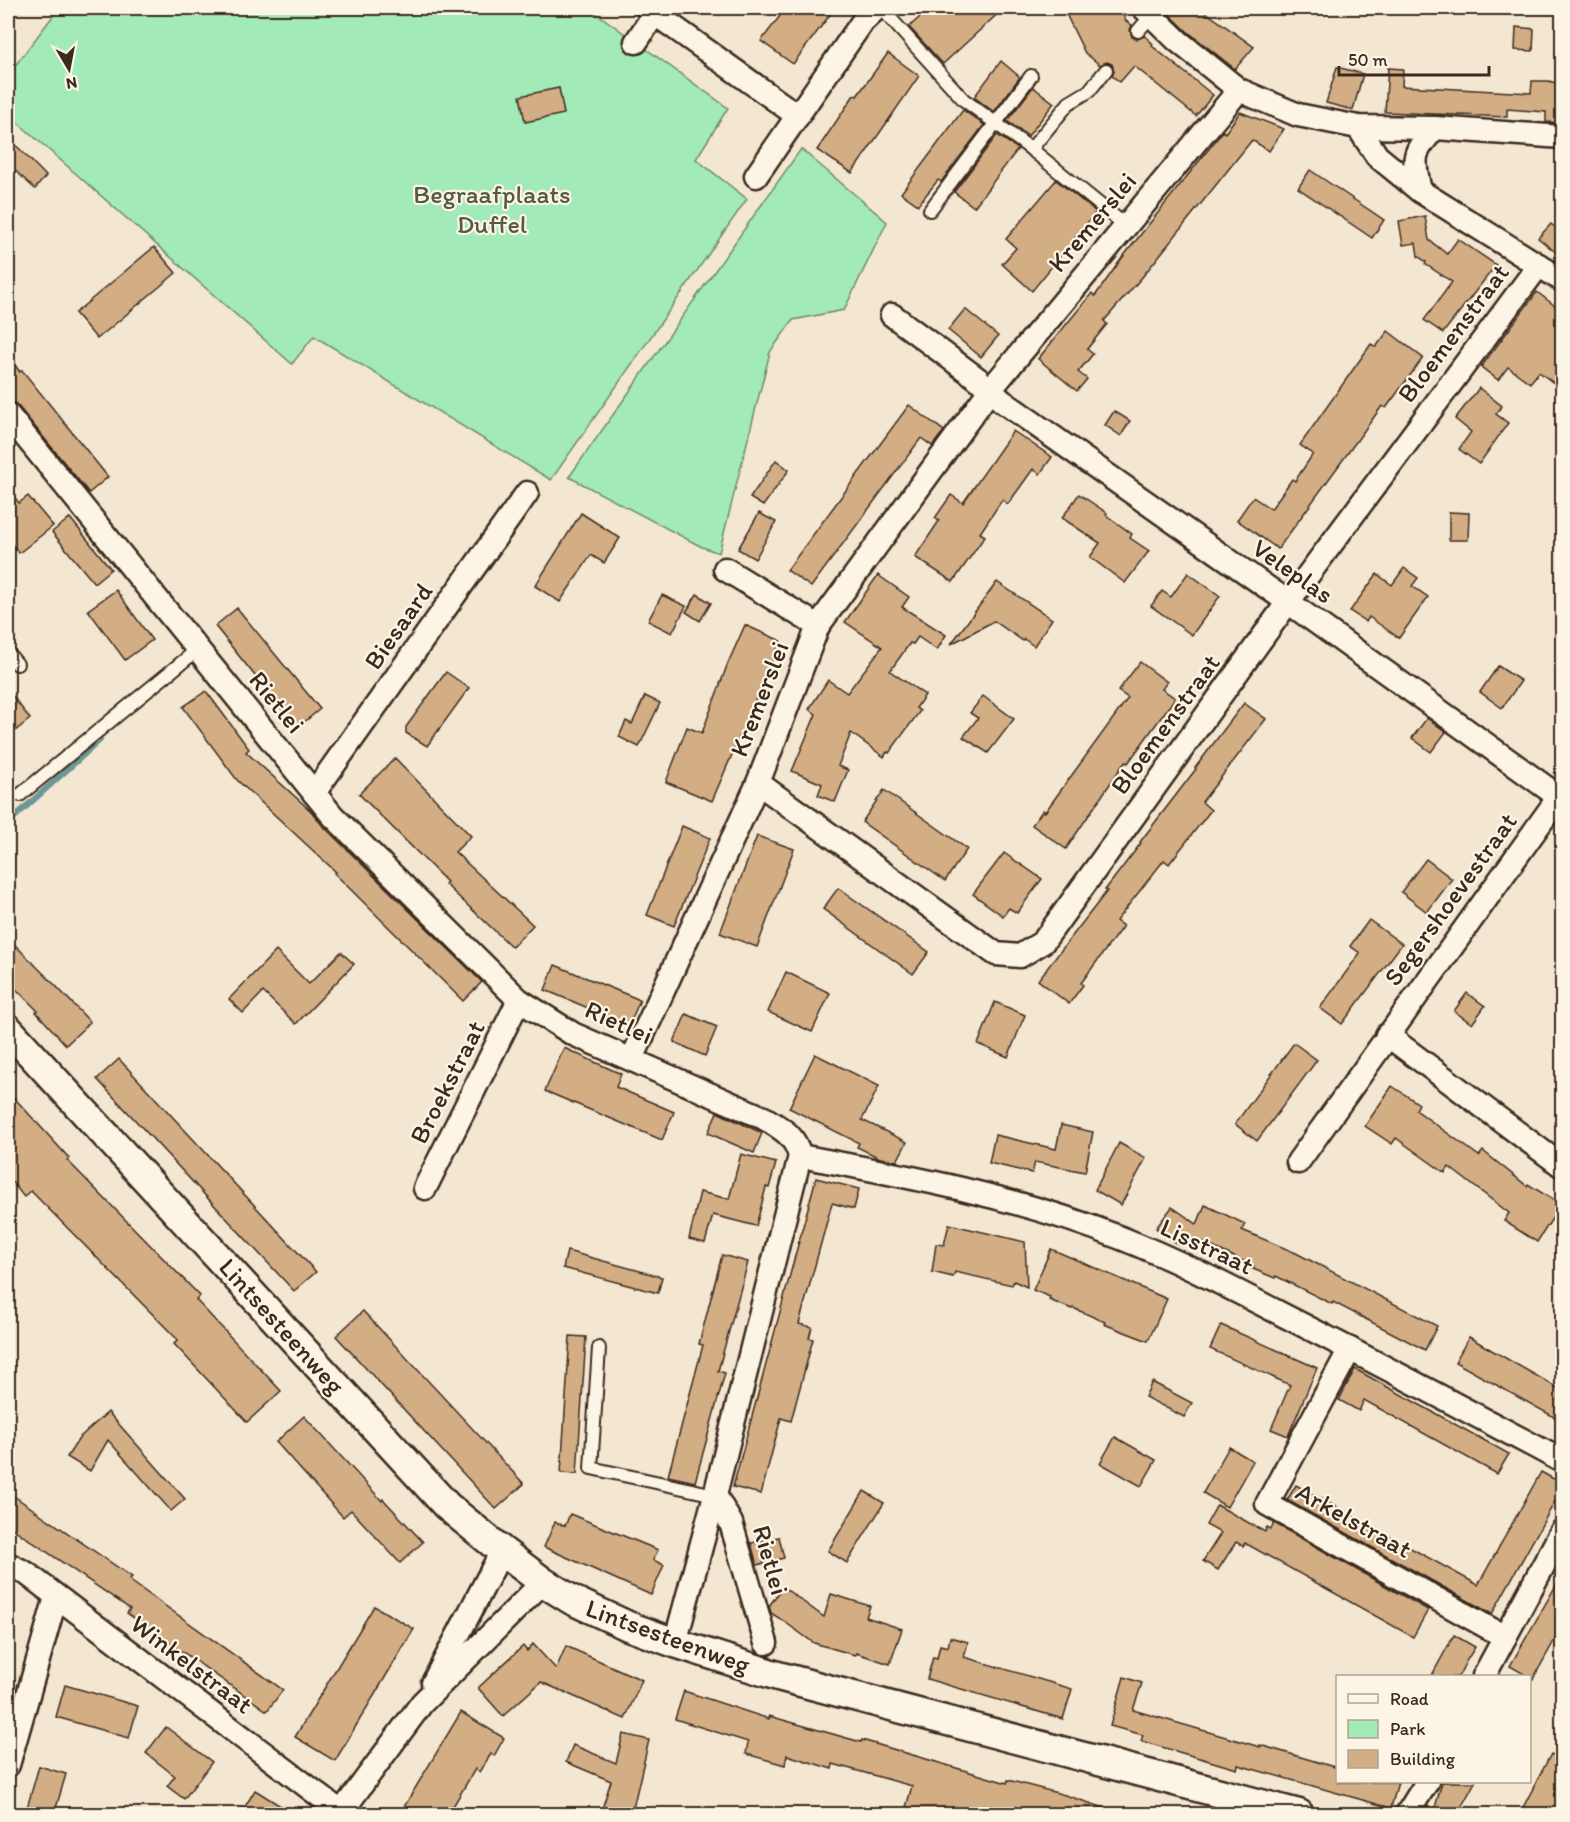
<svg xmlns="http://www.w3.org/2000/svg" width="1570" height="1822" viewBox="0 0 1570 1822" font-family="Itim,sans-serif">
<rect width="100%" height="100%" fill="#f4e7d2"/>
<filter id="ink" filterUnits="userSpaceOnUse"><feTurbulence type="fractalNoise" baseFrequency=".0167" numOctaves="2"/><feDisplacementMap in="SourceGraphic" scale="12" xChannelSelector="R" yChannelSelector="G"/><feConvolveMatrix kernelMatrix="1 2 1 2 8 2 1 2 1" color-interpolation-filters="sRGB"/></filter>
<g filter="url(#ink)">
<g fill="#a2eab7" stroke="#6e8a6a" stroke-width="1.5">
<path d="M59,8H589L728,108L696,159L747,199L551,480L314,336L292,364L8,114V75Z"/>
<path d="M801,149L887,222L844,310L793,320L770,352L719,553L702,547L569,477Z"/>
</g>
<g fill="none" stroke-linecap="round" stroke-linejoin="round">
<path stroke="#6d9796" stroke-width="6" d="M8,823L100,740"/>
</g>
<g fill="#d3ae85" stroke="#3b2a1e" stroke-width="1.5">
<path d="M786,8H835L793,64L761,41Z"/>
<path d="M930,8H1004L943,64L909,27Z"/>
<path d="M1063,8H1119L1126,21L1132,25L1130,30L1132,37L1137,39L1145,36L1153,44L1152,46L1213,95L1196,116L1134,66L1120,82L1112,76L1114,71L1112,64L1107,62L1100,65L1085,53Z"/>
<path d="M1163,8H1200L1254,47L1235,69L1187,31Z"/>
<path d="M1516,27L1534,29L1533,51L1515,50Z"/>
<path d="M888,53L919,76L852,173L817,150L854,95L857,96Z"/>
<path d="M1001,61L1020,77L994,112L974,97Z"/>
<path d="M1337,67L1363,74L1353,110L1326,103Z"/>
<path d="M1388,68L1403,69L1402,86L1531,93L1532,81H1549L1563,85V123L1546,122V112L1507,109V117L1385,112Z"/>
<path d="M1033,87L1054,103L1028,136L1007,121Z"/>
<path d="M559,88L564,114L525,122L520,96Z"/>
<path d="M963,110L984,125L941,182L938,180L918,205L901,193Z"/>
<path d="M1240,112L1284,129L1269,151L1252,140L1143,276L1104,321L1107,324L1087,349L1093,354L1078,372L1087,379L1077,391L1038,359L1092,293L1095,296L1122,258L1223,131L1225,133Z"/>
<path d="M997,135L1018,149L974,207L954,192Z"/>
<path d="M8,137L46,176L35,189L8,164Z"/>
<path d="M1310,170L1384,220L1372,238L1298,188Z"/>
<path d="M1056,180L1096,212L1032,291L1002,264L1016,248L1006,239Z"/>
<path d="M1425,216L1429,240L1447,254L1458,239L1496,265L1443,333L1424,320L1452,282L1425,264L1426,262L1418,256L1416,243L1403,245L1399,221Z"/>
<path d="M1551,224L1563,233V258L1538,238Z"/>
<path d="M154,247L176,273L97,339L75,313Z"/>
<path d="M1537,292L1563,312V390L1539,372L1530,383L1508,367L1498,380L1481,367Z"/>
<path d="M965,309L998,336L981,357L948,330Z"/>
<path d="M1388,331L1423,358L1386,408L1382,406L1278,549L1237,520L1253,497L1271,509L1292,479L1295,481L1313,454L1300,445L1371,344L1376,347Z"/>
<path d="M8,356L20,372L22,370L108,477L89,493L18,406L8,397Z"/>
<path d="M1479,388L1502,406L1496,414L1508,423L1479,464L1459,449L1471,432L1455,419Z"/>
<path d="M909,405L944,431L932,446L921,438L811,587L787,570Z"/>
<path d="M1114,411L1130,421L1121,436L1105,425Z"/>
<path d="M1013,431L1052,457L1040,474L1033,469L1008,504L1002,500L980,533L985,536L953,582L915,557L939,521L935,518L951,495L963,503Z"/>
<path d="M776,460L789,470L763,506L750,498Z"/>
<path d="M8,489L19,503L28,496L53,526L19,553L8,539Z"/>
<path d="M1079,494L1107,513L1106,515L1132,534L1130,538L1149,551L1125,583L1090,557L1100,543L1062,518Z"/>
<path d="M1449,512L1469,513L1468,540H1449Z"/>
<path d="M581,513L620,538L604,563L591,555L560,602L535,586Z"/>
<path d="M759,513L776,522L755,559L738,549Z"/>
<path d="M70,518L111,569L94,583L52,532Z"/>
<path d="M1404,568L1418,578L1412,586L1428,597L1399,638L1369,617L1366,622L1350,611L1377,574L1392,585Z"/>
<path d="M1188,573L1220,596L1192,635L1151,606L1162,591L1171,597Z"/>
<path d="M878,575L909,597L902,607L946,635L937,650L918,637L913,644L910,643L890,671L925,695L916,708L920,711L889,753L887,752L884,757L851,733L838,766L848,770L835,802L818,795L822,784L792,771L816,714L809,709L828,680L847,693L882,647L845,622Z"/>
<path d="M997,582L1052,619L1034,646L1024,639L1023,641L994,621L951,644Z"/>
<path d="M116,590L152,640L125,660L88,610Z"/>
<path d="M697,594L711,603L700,621L686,612Z"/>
<path d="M662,595L686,606L672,633L648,621Z"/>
<path d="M237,608L320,709L297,728L215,626Z"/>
<path d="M745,625L781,641L712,801L666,782L687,727L702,733L728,663Z"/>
<path d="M1140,662L1167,682L1162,689L1175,698L1128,763L1126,762L1122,766L1066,849L1032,825L1043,810L1045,812L1128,698L1118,691Z"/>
<path d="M1498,666L1521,681L1502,708L1480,692Z"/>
<path d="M446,672L469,688L427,746L406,733V727Z"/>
<path d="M8,690L30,719L8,737Z"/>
<path d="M206,691L249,749L246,752L311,811L322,825L482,982L463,1001L334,873L336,872L237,780L183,707Z"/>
<path d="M645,696L660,703L639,747L619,737L626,721L632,724Z"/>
<path d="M983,696L1014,719L988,753L963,737L978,718L970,713Z"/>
<path d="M1244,703L1266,719L1202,802L1211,810L1169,864L1164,860L1116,921L1123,926L1081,983L1083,985L1069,1004L1038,980L1107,891L1105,890L1141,843L1140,842L1196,769L1195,768Z"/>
<path d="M1427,718L1446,732L1431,752L1412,738Z"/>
<path d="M395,758L471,836L455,852L533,925L512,947L445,884L447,882L359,794Z"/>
<path d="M884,790L967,849L945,881L862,822Z"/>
<path d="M682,826L710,838L674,926L647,915Z"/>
<path d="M757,836L794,849L757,947L720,933Z"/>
<path d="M1004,853L1042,879L1017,913L1009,908L1003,916L973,894Z"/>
<path d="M1426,859L1452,879L1427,912L1401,892Z"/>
<path d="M838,888L929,952L913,974L823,909Z"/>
<path d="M1369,920L1402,944L1342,1024L1320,1008L1360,953L1350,946Z"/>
<path d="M8,938L56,986L90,1022L66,1045L36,1012L38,1011L8,981Z"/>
<path d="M276,951L309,984L341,952L354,964L296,1024L263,992L243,1013L229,999Z"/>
<path d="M555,965L640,1000L629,1025L545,990Z"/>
<path d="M786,972L830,993L812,1032L768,1012Z"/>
<path d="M1467,993L1485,1006L1472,1024L1454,1011Z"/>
<path d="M995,1002L1025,1015L1008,1057L978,1044Z"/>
<path d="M686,1014L717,1027L705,1056L674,1042Z"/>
<path d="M1294,1043L1317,1060L1257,1141L1235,1124Z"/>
<path d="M564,1048L621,1074L616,1087L674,1112L662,1140L545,1091Z"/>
<path d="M815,1054L879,1086L862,1120L907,1142L897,1161L880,1158L857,1147L859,1143L789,1108Z"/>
<path d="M119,1059L316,1272L294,1291L97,1079Z"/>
<path d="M1392,1086L1419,1104L1416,1110L1479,1156L1483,1151L1527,1186L1528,1184L1561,1205L1537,1242L1504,1221L1509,1213L1449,1167L1445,1173L1396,1138L1392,1144L1365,1126Z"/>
<path d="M8,1091L69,1158L67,1160L200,1296L196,1300L281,1391L247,1422L174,1344L178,1340L31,1191L24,1197L8,1177Z"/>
<path d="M717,1112L762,1133L754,1153L708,1133Z"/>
<path d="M1061,1125L1093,1132L1085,1172L1035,1162L1032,1173L989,1163L995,1135L1056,1149Z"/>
<path d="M1119,1143L1146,1158L1121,1205L1095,1190Z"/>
<path d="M741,1154L776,1163L769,1188L766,1187L756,1226L713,1215L705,1243L689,1239L700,1192L729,1199Z"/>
<path d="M816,1178L859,1189L854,1209L832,1203L799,1324L812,1327L809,1338L813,1339L791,1421L781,1418L761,1494L733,1487Z"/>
<path d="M1205,1205L1245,1224L1242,1230L1296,1253L1437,1326L1425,1350L1333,1302L1332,1304L1276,1276L1275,1278L1253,1269L1254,1266L1186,1235L1179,1245L1156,1228L1172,1207L1197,1224Z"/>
<path d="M949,1224L1025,1242L1027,1287L1014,1281L1012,1285L955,1272L953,1277L932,1272L936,1244L944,1245Z"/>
<path d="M1051,1249L1167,1299L1148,1341L1104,1324L1105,1322L1073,1308L1072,1309L1049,1300L1050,1297L1033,1290Z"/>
<path d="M567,1251L662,1277L658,1293L563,1268Z"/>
<path d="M722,1255L748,1262L718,1371L725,1373L695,1482L668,1476L703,1345L699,1344Z"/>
<path d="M363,1311L524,1484L496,1509L336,1336Z"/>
<path d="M1221,1325L1317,1368L1288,1436L1271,1429L1290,1385L1210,1349Z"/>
<path d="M570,1336L586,1337L577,1474L561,1473Z"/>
<path d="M1469,1337L1563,1391V1422L1455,1362Z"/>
<path d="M1355,1369L1509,1454L1497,1474L1364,1400L1359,1411L1339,1400Z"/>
<path d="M1152,1382L1192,1403L1184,1417L1145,1397Z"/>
<path d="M108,1412L185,1499L171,1511L108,1440L90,1471L67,1457L80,1437Z"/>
<path d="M304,1416L382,1501L383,1499L423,1542L400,1563L351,1510L343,1517L276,1442Z"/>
<path d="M1115,1437L1156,1460L1141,1486L1100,1463Z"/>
<path d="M1229,1447L1253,1461L1227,1507L1203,1493Z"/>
<path d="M1541,1472L1563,1484V1487L1492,1614L1287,1500L1296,1485L1478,1585Z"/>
<path d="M864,1491L884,1503L847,1563L828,1551Z"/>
<path d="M8,1492L132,1577L129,1580L283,1690L267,1711L127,1613L130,1609L8,1525Z"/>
<path d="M1217,1505L1265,1532L1267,1527L1271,1529L1274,1523L1428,1610L1413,1637L1245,1543L1243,1546L1236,1542L1218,1570L1203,1561L1221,1533L1206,1525Z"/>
<path d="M570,1514L658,1550L653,1560L664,1565L651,1595L544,1547L555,1522L565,1526Z"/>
<path d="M779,1537L784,1558L757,1565L751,1543Z"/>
<path d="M1563,1573V1625L1533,1679L1510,1666Z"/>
<path d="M783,1587L824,1617L831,1594L870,1606L866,1617L902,1629L890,1664L856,1653L855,1655L814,1643L782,1620L771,1613L769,1606Z"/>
<path d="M374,1606L414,1629L335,1761L295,1737Z"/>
<path d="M1454,1635L1475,1647L1467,1660L1458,1677H1431Z"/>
<path d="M950,1637L968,1642L964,1657L1072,1689L1063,1719L927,1679L933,1657L937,1658L940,1645L948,1647Z"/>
<path d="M533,1644L556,1669L566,1646L642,1680L625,1719L541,1682L503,1716L478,1688L523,1646L527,1651Z"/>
<path d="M1124,1677L1142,1683L1133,1710L1260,1747V1745L1338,1768V1782H1398L1391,1808L1238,1765L1237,1769L1141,1741L1143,1735L1110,1726Z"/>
<path d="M65,1685L138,1706L129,1738L56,1717Z"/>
<path d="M684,1691L769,1719V1716L861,1742L862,1740L1007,1783L1008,1780L1065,1795L1114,1811V1815H953L936,1809L935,1815H931L906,1807L912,1786L833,1764L832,1769L787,1755L785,1765L746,1754L748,1742L675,1719Z"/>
<path d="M461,1712L504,1738L494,1756L491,1754L479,1772L475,1769L448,1815H399Z"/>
<path d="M166,1727L212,1762L184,1799L167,1786L175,1776L146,1753Z"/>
<path d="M623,1734L649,1740L634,1804L631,1815H600L611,1781L566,1762L573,1745L616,1763Z"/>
<path d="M1551,1754L1563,1760V1815H1519Z"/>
<path d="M39,1766L66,1774L54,1815H25Z"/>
<path d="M1442,1782H1475L1457,1815H1433Z"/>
<path d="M255,1790L295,1815H240Z"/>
</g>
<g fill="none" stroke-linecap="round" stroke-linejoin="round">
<defs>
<g id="service">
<path d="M881,8L964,100L1031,149L1126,226"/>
<path d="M1138,31L1152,15"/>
<path d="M1031,149L1069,103L1089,91L1106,70"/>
<path d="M930,210L1031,76"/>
<path d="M8,653L17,664"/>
<path d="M20,795L197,650"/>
<path d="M599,1348L591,1468L715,1495"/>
</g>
<g id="minor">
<path d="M647,8L798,116"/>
<path d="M1144,8L1178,41L1239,90L1298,115L1358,127L1435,128L1562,137"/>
<path d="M636,42L655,13"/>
<path d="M1358,127L1377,156L1420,191C1413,158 1411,154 1435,128"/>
<path d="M756,176L863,21L877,8"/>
<path d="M1420,191L1562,280"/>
<path d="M892,315L978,379L1002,401L1288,602L1562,799"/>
<path d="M8,415L332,815L519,1000L573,1034L764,1118C782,1129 794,1134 800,1156L715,1495L675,1643"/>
<path d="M725,569L818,626"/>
<path d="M758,783L996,954L1020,956L1043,942L1288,602L1539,265"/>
<path d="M314,793L527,493"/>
<path d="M1387,1035L1562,1166"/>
<path d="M632,1059L758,783L818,626L990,390L1239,90"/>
<path d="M800,1156C908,1176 1018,1197 1121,1238C1177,1260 1231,1288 1285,1316C1378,1363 1470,1412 1562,1461"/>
<path d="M1298,1162L1559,797"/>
<path d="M425,1188L519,1000"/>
<path d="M1350,1349L1267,1504L1505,1637"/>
<path d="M715,1495L731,1523L766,1643"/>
<path d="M8,1564L26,1573L341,1812"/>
<path d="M1484,1676L1562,1531"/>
<path d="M433,1683L502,1551"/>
<path d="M8,1765L56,1597"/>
<path d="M340,1814L422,1703L543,1582"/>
<path d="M1407,1814L1427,1782"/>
</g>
<path id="tertiary" d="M8,1029L447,1506L502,1551L543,1582L572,1600L628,1626L675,1643L778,1676L1299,1814"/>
</defs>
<use href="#service" stroke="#3b2a1e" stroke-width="16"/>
<use href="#minor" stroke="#3b2a1e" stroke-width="27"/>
<use href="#tertiary" stroke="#3b2a1e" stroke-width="33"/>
<use href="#service" stroke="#fcf5e5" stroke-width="12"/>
<use href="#minor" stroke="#fcf5e5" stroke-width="22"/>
<use href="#tertiary" stroke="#fcf5e5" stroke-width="28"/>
</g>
</g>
<g text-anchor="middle" stroke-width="4.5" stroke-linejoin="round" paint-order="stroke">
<g font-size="26" fill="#555a44" stroke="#fcf5e5">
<text x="492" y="203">Begraafplaats<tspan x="492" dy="30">Duffel</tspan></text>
</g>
<g font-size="26" fill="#3b2a1e" stroke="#fcf5e5">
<text transform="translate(1092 222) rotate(-50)" y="9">Kremerslei</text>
<text transform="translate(1453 333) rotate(-53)" y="9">Bloemenstraat</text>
<text transform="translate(1293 571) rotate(35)" y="9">Veleplas</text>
<text transform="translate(398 626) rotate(-55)" y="9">Biesaard</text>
<text transform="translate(759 699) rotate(-69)" y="9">Kremerslei</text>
<text transform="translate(277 702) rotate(51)" y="9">Rietlei</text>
<text transform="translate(1165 724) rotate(-54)" y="9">Bloemenstraat</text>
<text transform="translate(1450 899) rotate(-54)" y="9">Segershoevestraat</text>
<text transform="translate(619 1022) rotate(24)" y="9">Rietlei</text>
<text transform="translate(447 1082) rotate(-63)" y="9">Broekstraat</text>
<text transform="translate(1207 1246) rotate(25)" y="9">Lisstraat</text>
<text transform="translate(282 1326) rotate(48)" y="9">Lintsesteenweg</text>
<text transform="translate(1354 1520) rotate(29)" y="9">Arkelstraat</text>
<text transform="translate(771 1560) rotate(74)" y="9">Rietlei</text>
<text transform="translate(668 1636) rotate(20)" y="9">Lintsesteenweg</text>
<text transform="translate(192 1664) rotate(37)" y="9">Winkelstraat</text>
</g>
</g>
<rect width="1570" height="1822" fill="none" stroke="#fcf5e5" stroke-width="30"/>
<rect x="15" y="15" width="1540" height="1792" fill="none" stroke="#3b2a1e" stroke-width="2" filter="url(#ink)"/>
<rect x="1336" y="1675" width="195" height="108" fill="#fcf5e5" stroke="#afa495" stroke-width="1.5"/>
<rect x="1348" y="1694" width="30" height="9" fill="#fcf5e5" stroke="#afa495" stroke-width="1.5"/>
<text x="1390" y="1705" font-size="18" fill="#3b2a1e">Road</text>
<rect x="1348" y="1720" width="30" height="18" fill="#a2eab7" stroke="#afa495" stroke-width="1.5"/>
<text x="1390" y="1735" font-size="18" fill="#3b2a1e">Park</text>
<rect x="1348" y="1750" width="30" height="18" fill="#d3ae85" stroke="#afa495" stroke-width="1.5"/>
<text x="1390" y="1765" font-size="18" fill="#3b2a1e">Building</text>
<g transform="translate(69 69) rotate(170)" stroke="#fcf5e5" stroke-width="4.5" paint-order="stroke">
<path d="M0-4.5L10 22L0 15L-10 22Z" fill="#3b2a1e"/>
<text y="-9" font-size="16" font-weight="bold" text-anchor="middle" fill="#3b2a1e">N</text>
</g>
<path d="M1339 66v9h150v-9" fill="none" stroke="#3b2a1e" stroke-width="3"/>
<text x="1348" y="66" font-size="18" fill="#3b2a1e" stroke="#fcf5e5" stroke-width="4.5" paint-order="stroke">50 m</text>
</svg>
